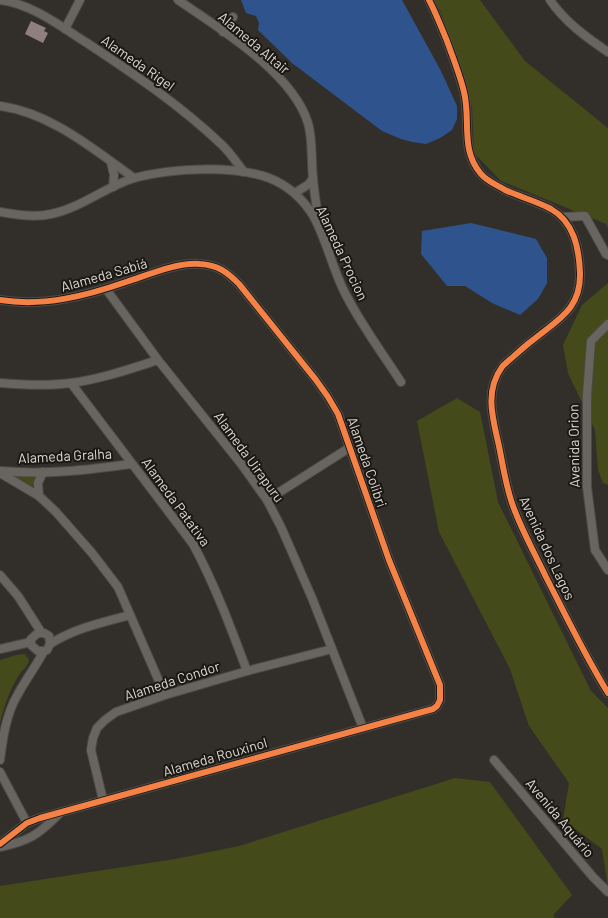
<svg xmlns="http://www.w3.org/2000/svg" width="608" height="918" viewBox="0 0 608 918" font-family="Barlow,sans-serif">
<rect width="100%" height="100%" fill="#322f2a"/>
<g fill="#444a1a">
<path d="M434,0H480L525,61L608,128V228L606,224L501,181L474,153L472,107L441,12Z"/>
<path d="M608,283V485L603,483L598,470L595,430L568,373L563,345L582,305Z"/>
<path d="M457,398L480,412L498,502L591,691L608,708V888L602,849L563,820L569,783L529,726L510,669L439,532L417,421Z"/>
<path d="M33,476L36,477L34,485L32,486L16,477Z"/>
<path d="M25,654L29,660C28,667 23,669 19,675C10,689 4,706 0,723V660L16,655Z"/>
<path d="M455,778L490,782L572,895L553,915L555,918H0V886L175,859L239,846Z"/>
</g>
<g fill="#2f548d">
<path d="M241,0H402L441,71L457,106V119L452,130L440,138L426,144L412,142L401,139L382,131L292,63L258,30L259,23L256,16L246,13Z"/>
<path d="M471,223L536,239L547,258V283L538,299L520,315L492,303L465,286H447L421,254L422,231Z"/>
</g>
<path fill="#90807d" d="M31,21L46,28L44,31L48,33L43,43L25,34Z"/>
<g fill="none" stroke-linecap="round" stroke-linejoin="round">
<defs>
<g id="minor">
<path d="M0,0C32,4 60,26 87,43C134,74 180,105 221,144C229,151 237,163 244,172"/>
<path d="M178,0C220,29 292,72 308,123C313,140 311,160 313,178C314,193 317,208 319,223"/>
<path d="M429,0C436,13 441,27 447,41C453,58 460,75 464,92C471,120 460,150 481,174C488,182 497,185 505,190C520,197 536,201 551,209C574,222 579,248 580,273C581,310 557,320 533,340C526,345 520,351 514,356C510,360 505,363 502,367C484,392 493,419 499,446C503,466 506,487 513,506C522,531 535,554 546,577C566,616 585,656 608,693"/>
<path d="M550,0C565,22 586,37 608,52"/>
<path d="M65,29L80,0"/>
<path d="M223,32L233,17"/>
<path d="M0,106C51,113 93,149 134,178"/>
<path d="M111,162L114,175L113,187"/>
<path d="M295,193L309,184L313,178"/>
<path d="M0,212C16,215 35,218 51,214C81,208 105,187 134,178C172,168 233,165 269,178C288,185 304,200 314,217C327,241 333,271 346,295C362,326 383,354 401,382"/>
<path d="M562,217L585,216L606,254L608,255"/>
<path d="M106,289L158,360L242,465L267,500L281,527L312,598L363,728"/>
<path d="M0,300C43,307 86,296 126,282C148,275 177,262 200,264C218,265 227,272 239,284L316,380L328,397L338,414L389,560L440,685V700L437,706L433,709L40,818L27,823L0,844"/>
<path d="M608,324L591,341L587,395V487L595,550L608,570"/>
<path d="M0,383C24,385 48,386 71,383C101,379 130,369 158,360"/>
<path d="M71,383L193,544C215,585 231,628 247,671"/>
<path d="M1,471C45,475 88,470 131,464"/>
<path d="M0,473L39,496L56,512L92,553L118,587L165,695"/>
<path d="M39,496L38,483L43,472"/>
<path d="M267,500L349,448"/>
<path d="M0,575L18,596L41,632"/>
<path d="M50,644C73,629 103,622 130,615"/>
<path d="M0,649L31,642"/>
<path d="M0,760C3,737 6,714 18,694C26,679 36,666 44,651L47,650L50,644L49,636L44,633H38L31,639V645L38,651H44"/>
<path d="M494,760L593,877L608,892"/>
<path d="M0,772L27,823"/>
<path d="M103,800L91,750L93,738L97,728L105,720L116,712L165,695L247,671L332,649"/>
<path d="M0,847C29,841 38,835 59,814"/>
</g>
</defs>
<use href="#minor" stroke="#4d4a46" stroke-width="10"/>
<use href="#minor" stroke="#686561" stroke-width="8"/>
<defs>
<g id="cycleway">
<path d="M429,0C436,13 441,27 447,41C453,58 460,75 464,92C471,120 460,150 481,174C488,182 497,185 505,190C520,197 536,201 551,209C574,222 579,248 580,273C581,310 557,320 533,340C526,345 520,351 514,356C510,360 505,363 502,367C484,392 493,419 499,446C503,466 506,487 513,506C522,531 535,554 546,577C566,616 585,656 608,693"/>
<path d="M0,300C43,307 86,296 126,282C148,275 177,262 200,264C218,265 227,272 239,284L316,380L328,397L338,414L389,560L440,685V700L437,706L433,709L40,818L27,823L0,844"/>
</g>
</defs>
<use href="#cycleway" stroke="#1b1814" stroke-width="8"/>
<use href="#cycleway" stroke="#f48246" stroke-width="6"/>
</g>
<g text-anchor="middle" stroke-width="4" stroke-linejoin="round" paint-order="stroke">
<g font-size="14" fill="#dddad4" stroke="#1b1814">
<text transform="translate(254 43) rotate(40)" y="5">Alameda Altair</text>
<text transform="translate(138 63) rotate(35)" y="5">Alameda Rigel</text>
<text transform="translate(342 253) rotate(65)" y="5">Alameda Procion</text>
<text transform="translate(104 275) rotate(-16)" y="5">Alameda Sabiá</text>
<text transform="translate(574 446) rotate(-91)" y="5">Avenida Orion</text>
<text transform="translate(65 456) rotate(-3)" y="5">Alameda Gralha</text>
<text transform="translate(249 457) rotate(54)" y="5">Alameda Uirapuru</text>
<text transform="translate(367 462) rotate(71)" y="5">Alameda Colibri</text>
<text transform="translate(176 502) rotate(54)" y="5">Alameda Patativa</text>
<text transform="translate(547 548) rotate(65)" y="5">Avenida dos Lagos</text>
<text transform="translate(172 681) rotate(-18)" y="5">Alameda Condor</text>
<text transform="translate(215 757) rotate(-16)" y="5">Alameda Rouxinol</text>
<text transform="translate(560 818) rotate(50)" y="5">Avenida Aquário</text>
</g>
</g>
</svg>
